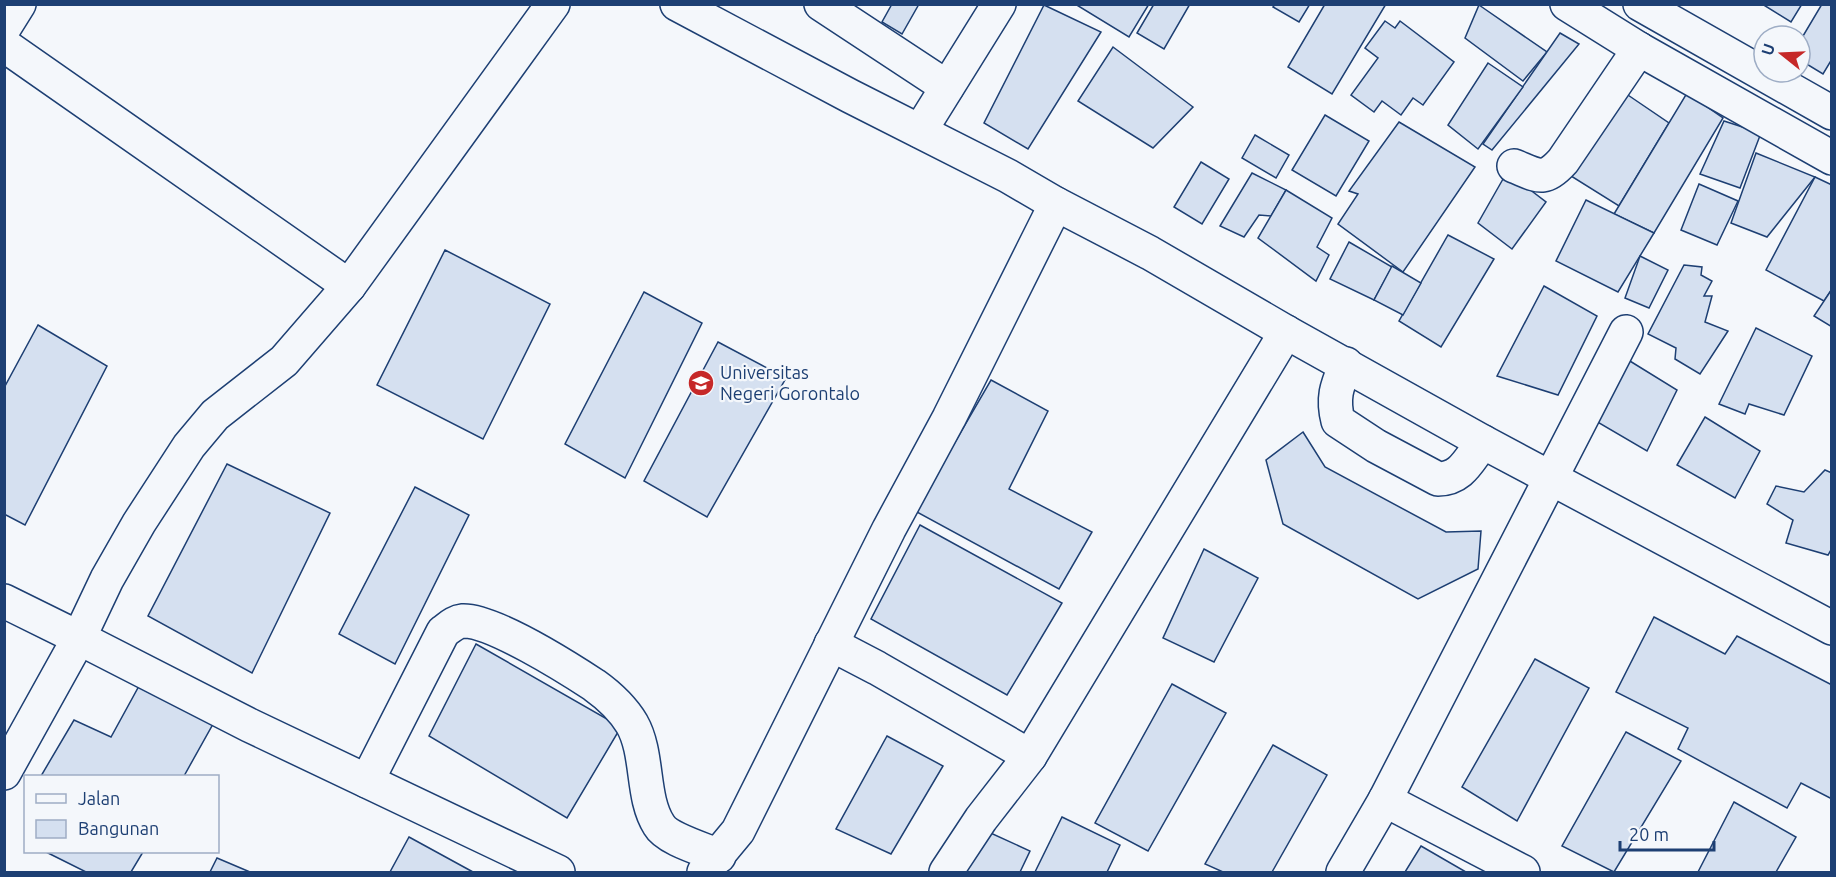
<svg xmlns="http://www.w3.org/2000/svg" width="1836" height="877" viewBox="0 0 1836 877" font-family="Ubuntu,sans-serif">
<rect width="100%" height="100%" fill="#f4f7fb"/>
<g fill="#d5e0f0" stroke="#1d3f73" stroke-width="1.5">
<path d="M892,4H919L902,34L882,22Z"/>
<path d="M1075,4H1149L1129,37Z"/>
<path d="M1154,4H1190L1164,49L1137,33Z"/>
<path d="M1275,4H1310L1299,22L1273,7Z"/>
<path d="M1325,4H1386L1332,94L1288,67Z"/>
<path d="M1762,4H1802L1791,22Z"/>
<path d="M1822,4H1832V59L1823,74L1800,60V41Z"/>
<path d="M1044,5L1101,32L1028,149L984,123Z"/>
<path d="M1479,5L1547,52L1523,81L1465,38Z"/>
<path d="M1385,21L1395,28L1400,21L1454,62L1423,105L1413,98L1401,115L1382,101L1374,112L1351,95L1378,58L1365,48Z"/>
<path d="M1560,33L1579,44L1492,150L1483,144Z"/>
<path d="M1113,47L1193,107L1153,148L1078,101Z"/>
<path d="M1488,63L1523,87L1478,149L1448,125Z"/>
<path d="M1622,91L1669,123L1619,206L1571,176Z"/>
<path d="M1687,93L1723,118L1654,233L1614,214Z"/>
<path d="M1325,115L1369,141L1336,196L1292,170Z"/>
<path d="M1724,121L1761,133L1740,188L1700,174Z"/>
<path d="M1399,122L1475,167L1403,272L1338,224L1358,194L1349,191Z"/>
<path d="M1255,135L1289,155L1276,178L1242,158Z"/>
<path d="M1756,153L1815,177L1767,237L1731,223Z"/>
<path d="M1201,162L1229,179L1202,224L1174,207Z"/>
<path d="M1507,172L1546,202L1512,249L1478,223Z"/>
<path d="M1252,173L1286,190L1271,216L1259,215L1244,237L1220,226Z"/>
<path d="M1815,177L1832,185V289L1824,301L1766,270Z"/>
<path d="M1699,184L1738,201L1717,245L1681,230Z"/>
<path d="M1286,190L1332,218L1317,247L1329,255L1316,281L1258,238Z"/>
<path d="M1586,200L1654,233L1618,292L1556,261Z"/>
<path d="M1448,235L1494,259L1441,347L1399,321Z"/>
<path d="M1349,242L1392,267L1374,300L1330,279Z"/>
<path d="M445,250L550,304L483,439L377,385Z"/>
<path d="M1640,256L1668,270L1649,308L1625,298Z"/>
<path d="M1684,265L1702,267L1701,275L1712,281L1704,296H1712L1705,322L1728,331L1700,374L1675,359L1676,348L1648,334Z"/>
<path d="M1392,266L1421,283L1403,315L1374,300Z"/>
<path d="M1544,286L1597,316L1558,395L1497,376Z"/>
<path d="M1832,289V327L1814,316Z"/>
<path d="M644,292L702,323L625,478L565,444Z"/>
<path d="M38,325L107,366L25,525L4,514V388Z"/>
<path d="M1756,328L1812,356L1784,415L1749,404L1745,414L1719,404Z"/>
<path d="M718,342L786,378L707,517L644,481Z"/>
<path d="M1625,358L1677,390L1647,451L1594,420Z"/>
<path d="M991,380L1048,411L1009,489L1092,532L1059,589L915,511Z"/>
<path d="M1705,417L1760,451L1735,498L1677,465Z"/>
<path d="M1303,432L1325,467L1446,532L1481,531L1478,569L1418,599L1283,524L1266,460Z"/>
<path d="M227,464L330,513L252,673L148,616Z"/>
<path d="M1825,470L1832,473V548L1828,555L1786,543L1793,520L1767,504L1776,486L1804,492Z"/>
<path d="M415,487L469,515L395,664L339,634Z"/>
<path d="M920,525L1062,603L1007,695L871,619Z"/>
<path d="M1204,549L1258,578L1214,662L1163,638Z"/>
<path d="M1654,617L1725,654L1737,636L1832,685V799L1801,783L1787,808L1678,749L1688,728L1616,692Z"/>
<path d="M476,644L621,727L567,818L429,736Z"/>
<path d="M1535,659L1589,688L1517,821L1462,787Z"/>
<path d="M1172,684L1226,713L1148,851L1095,823Z"/>
<path d="M139,686L213,724L184,776H41L74,720L111,737Z"/>
<path d="M1626,732L1681,761L1614,872L1562,846Z"/>
<path d="M887,736L943,766L891,854L836,829Z"/>
<path d="M1273,745L1327,775L1272,872H1223L1205,864Z"/>
<path d="M1734,802L1796,837L1776,872H1698Z"/>
<path d="M1062,817L1120,845L1107,872H1035Z"/>
<path d="M984,830L1030,851L1020,872H962Z"/>
<path d="M409,837L473,872H390Z"/>
<path d="M1421,846L1466,872H1405Z"/>
<path d="M46,852H143L131,872H86Z"/>
<path d="M217,858L250,872H210Z"/>
</g>
<g fill="none" stroke-linecap="round" stroke-linejoin="round">
<defs>
<g id="minor">
<path d="M553,4L349,286L284,361L215,415L189,446L139,523L107,579L79,638L249,725L558,872"/>
<path d="M677,4L850,96L1008,176L1056,204L1150,253L1286,332L1483,442L1832,628"/>
<path d="M821,4L947,87"/>
<path d="M4,28L19,4"/>
<path d="M4,45L349,286"/>
<path d="M920,131L999,4"/>
<path d="M1514,166C1539,176 1544,182 1563,161L1639,49"/>
<path d="M1346,364C1337,386 1332,397 1338,421L1376,446L1438,479C1462,479 1469,459 1483,442"/>
<path d="M4,601L79,638L4,773"/>
<path d="M831,644L877,668L1030,756L1286,332"/>
<path d="M367,781L443,632C450,627 454,622 463,621C492,620 568,668 594,685C608,695 623,709 632,724C649,754 641,797 659,825C667,839 703,849 719,856"/>
<path d="M1385,800L1523,872"/>
<path d="M704,872L738,831L889,529L949,418L1056,204"/>
<path d="M946,872L981,819L1030,756"/>
<path d="M1343,872L1385,800L1626,332"/>
</g>
<g id="major">
<path d="M1567,4L1639,49L1832,158"/>
<path d="M1640,4L1832,113"/>
</g>
</defs>
<use href="#minor" stroke="#1d3f73" stroke-width="36"/>
<use href="#major" stroke="#1d3f73" stroke-width="36"/>
<use href="#minor" stroke="#f4f7fb" stroke-width="33"/>
<use href="#major" stroke="#f4f7fb" stroke-width="33"/>
</g>
<defs>
<symbol id="university-disc" viewBox="-11 -11 22 22"><circle r="9.5" fill="#c62828" stroke="#f4f7fb"/><path d="M0-5L7-2L0 1L-7-2ZM-4 1L0 2.5L4 1V4Q0 6-4 4Z" fill="#fff"/></symbol>
</defs>
<g fill-rule="evenodd">
<use href="#university-disc" x="686" y="368" width="30" height="30"/>
</g>
<g text-anchor="middle" stroke-width="4.5" stroke-linejoin="round" paint-order="stroke">
<g font-size="18" fill="#1d3f73" stroke="#f4f7fb" text-anchor="start">
<text x="720" y="379">Universitas<tspan x="720" dy="21">Negeri Gorontalo</tspan></text>
</g>
</g>
<rect width="1836" height="877" fill="none" stroke="#1d3f73" stroke-width="12"/>
<rect x="24" y="775" width="195" height="78" fill="#f4f7fb" stroke="#9eadc5" stroke-width="1.5"/>
<rect x="36" y="794" width="30" height="9" fill="#f4f7fb" stroke="#9eadc5" stroke-width="1.5"/>
<text x="78" y="805" font-size="18" fill="#1d3f73">Jalan</text>
<rect x="36" y="820" width="30" height="18" fill="#d5e0f0" stroke="#9eadc5" stroke-width="1.5"/>
<text x="78" y="835" font-size="18" fill="#1d3f73">Bangunan</text>
<g transform="translate(1782 54) rotate(288)"><circle r="28" fill="#f4f7fb" stroke="#9eadc5" stroke-width="1.5"/>
<path d="M0-4.5L10 22L0 15L-10 22Z" fill="#c62828"/>
<text y="-9" font-size="16" font-weight="bold" text-anchor="middle" fill="#1d3f73">U</text>
</g>
<path d="M1620 841v9h94v-9" fill="none" stroke="#1d3f73" stroke-width="3"/>
<text x="1629" y="841" font-size="18" fill="#1d3f73" stroke="#f4f7fb" stroke-width="4.5" paint-order="stroke">20 m</text>
</svg>
